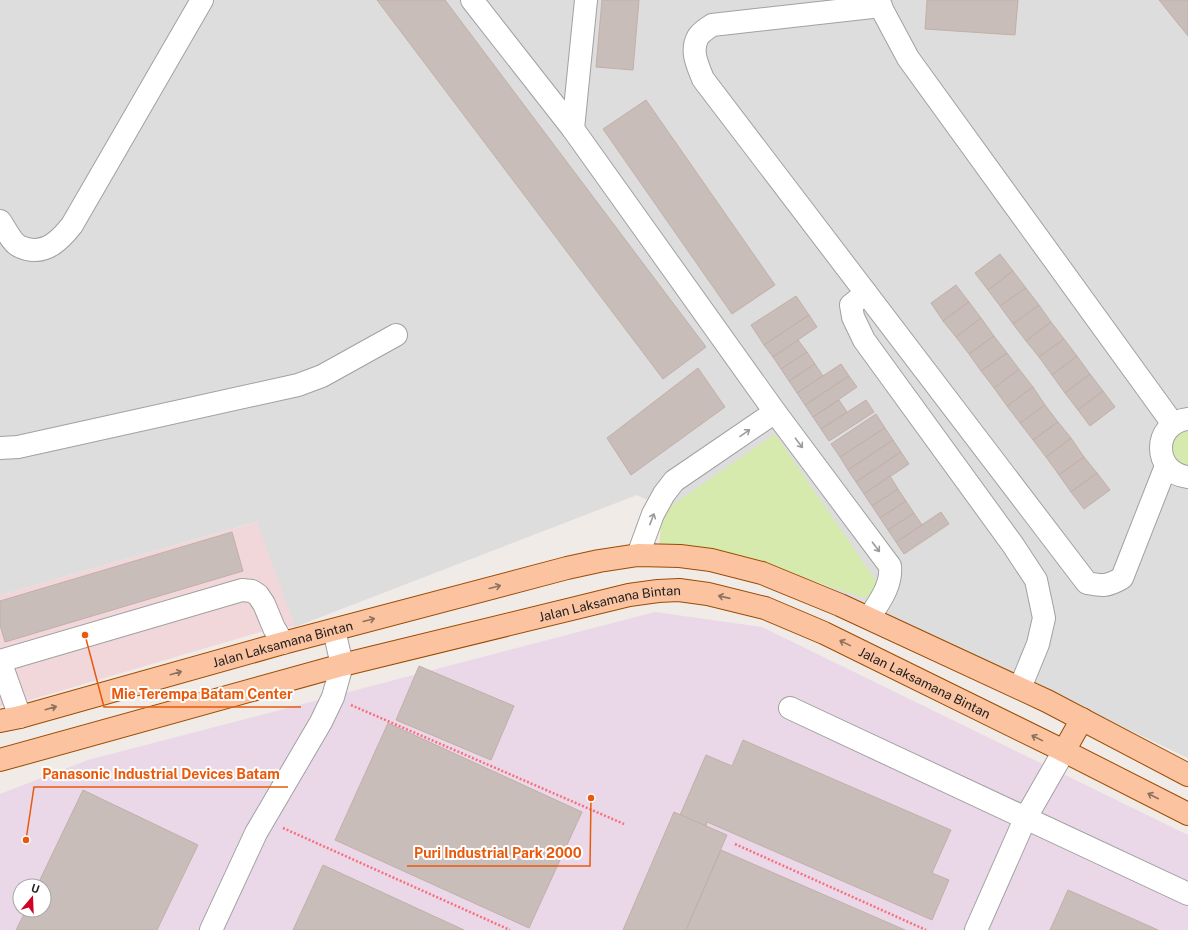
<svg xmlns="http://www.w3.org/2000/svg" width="1188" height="930" viewBox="0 0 1188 930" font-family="'Public Sans',sans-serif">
<rect width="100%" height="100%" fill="#f0ebe6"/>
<path fill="#dedddd" d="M0,0H1188V758L637,495L295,627L256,522L0,595Z"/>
<path fill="#f1d6da" d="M257,522L295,627L274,628L16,704L0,706V595Z"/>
<path fill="#ead8e9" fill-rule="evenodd" d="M655,612L762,627L1188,835V930H0V794L88,760ZM20,886H44V910H20Z"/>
<g fill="#d6eaad">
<path d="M1188,430V468C1185,466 1181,465 1179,463C1177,462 1176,461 1175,458C1168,445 1175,434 1188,430Z"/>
<path d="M775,434L879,585L868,599L762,564L659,548L662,512Z"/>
</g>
<g fill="#c8bdb9" stroke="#c2afa8">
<path d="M377,0H445L706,347L663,379Z"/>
<path d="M602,0H639L633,70L596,67Z"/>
<path d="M927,0H1018L1015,35L925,29Z"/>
<path d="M1159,0H1188V36Z"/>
<path d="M646,100L775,285L732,314L603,129Z"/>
<path d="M1000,254L1013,271L988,290L975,273Z"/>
<path d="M1013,271L1026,288L1000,306L988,290Z"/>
<path d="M956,285L969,302L943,321L931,303Z"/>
<path d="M1026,288L1039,305L1013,324L1000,306Z"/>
<path d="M796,296L809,315L764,345L751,325Z"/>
<path d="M969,302L981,318L956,337L943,321Z"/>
<path d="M1039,305L1051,322L1026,341L1013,324Z"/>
<path d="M809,315L817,327L773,357L764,345Z"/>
<path d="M981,318L994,336L969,354L956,337Z"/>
<path d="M1051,322L1064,339L1039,357L1026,341Z"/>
<path d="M994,336L1007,353L981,371L969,354Z"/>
<path d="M1064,339L1077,356L1052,375L1039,357Z"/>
<path d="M798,340L807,352L781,369L773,357Z"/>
<path d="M807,352L815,364L789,381L781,369Z"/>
<path d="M1007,353L1019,369L994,388L981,371Z"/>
<path d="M1077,356L1090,374L1065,393L1052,375Z"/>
<path d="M815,364L823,376L797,393L789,381Z"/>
<path d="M841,364L849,376L805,405L797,393Z"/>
<path d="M698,368L725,407L631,475L607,438Z"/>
<path d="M1019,369L1033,387L1007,406L994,388Z"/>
<path d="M1090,374L1103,391L1078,410L1065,393Z"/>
<path d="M849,376L857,387L813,417L805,405Z"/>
<path d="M1033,387L1045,405L1020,423L1007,406Z"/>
<path d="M1103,391L1115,407L1090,426L1078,410Z"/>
<path d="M839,400L847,412L821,429L813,417Z"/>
<path d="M866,400L874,412L829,441L821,429Z"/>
<path d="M1045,405L1058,422L1033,440L1020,423Z"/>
<path d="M876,414L885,428L840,457L831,444Z"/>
<path d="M1058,422L1071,438L1046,457L1033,440Z"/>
<path d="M885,428L893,440L848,470L840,457Z"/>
<path d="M1071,438L1084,457L1059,475L1046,457Z"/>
<path d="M893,440L901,452L856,482L848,470Z"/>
<path d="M901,452L909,464L864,494L856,482Z"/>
<path d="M1084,457L1097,473L1071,492L1059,475Z"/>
<path d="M1097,473L1110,490L1084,509L1071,492Z"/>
<path d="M890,476L898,489L872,506L864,494Z"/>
<path d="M898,489L906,501L880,518L872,506Z"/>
<path d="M906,501L914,513L888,530L880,518Z"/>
<path d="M941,512L949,524L904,554L896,542Z"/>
<path d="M914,513L922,525L896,542L888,530Z"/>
<path d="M232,532L243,571L5,642L0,625V601Z"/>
<path d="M419,666L514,706L491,760L396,720Z"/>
<path d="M388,723L582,812L529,928L335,840Z"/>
<path d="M743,740L951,830L932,873L949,880L932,920L707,822L706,826L680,815L706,755L732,766Z"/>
<path d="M83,790L198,845L157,930H16L26,910H44V886H37Z"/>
<path d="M674,812L727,835L686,930H623Z"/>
<path d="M721,850L905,930H686Z"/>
<path d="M323,865L464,930H293Z"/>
<path d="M1068,890L1158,930H1050Z"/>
</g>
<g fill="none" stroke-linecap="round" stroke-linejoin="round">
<defs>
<g id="minor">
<path d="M472,0L573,129L775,412L890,566C892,586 879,602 869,618"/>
<path d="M877,0L908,58L1173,424"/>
<path d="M881,6L712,25C708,28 701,32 698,37C690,51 698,66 703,79L1087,583C1103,586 1106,587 1122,578L1166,466"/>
<path d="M573,129L586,0"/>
<path d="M0,221C5,228 10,239 16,244C19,247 24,248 27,249C47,254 61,239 72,225L202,0"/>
<path d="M866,293L851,305L853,317L864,340L1013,545L1036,580L1044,618L1038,644L1020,688"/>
<path d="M1188,419C1152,423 1152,473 1188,477"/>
<path d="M0,448L18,447L298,385L322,376L396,335"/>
<path d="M638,555L653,514L664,494L674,481L775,412"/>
<path d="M0,661L242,590L252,591L258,595L264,604L274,628L283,643"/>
<path d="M0,661L20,717"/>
<path d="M790,708L1188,894"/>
<path d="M211,930L256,833L321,722L333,697L342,665L334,630"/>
<path d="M976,930L1025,819L1064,751"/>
</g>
<g id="major">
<path id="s1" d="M0,721L20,717L283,643L567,568L599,561L638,555L680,556L711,560L762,573L840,605L1047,701L1188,775"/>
<path d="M1064,751L1082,719"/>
<path id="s2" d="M0,760L342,665L629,595L658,591L679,590L708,594L765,608L824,633L1064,751L1188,814"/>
</g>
</defs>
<use href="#minor" stroke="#a1a1a1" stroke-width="24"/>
<use href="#major" stroke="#9c4c00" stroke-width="24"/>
<g stroke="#fa6e79" stroke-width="2.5" stroke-dasharray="2 2" stroke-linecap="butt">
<path d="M351,705L624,824"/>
<path d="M283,828L510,930"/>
<path d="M735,844L926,930"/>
</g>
<use href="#minor" stroke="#fff" stroke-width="22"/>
<use href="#major" stroke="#fcc3a0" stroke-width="22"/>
</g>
<defs><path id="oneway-shaft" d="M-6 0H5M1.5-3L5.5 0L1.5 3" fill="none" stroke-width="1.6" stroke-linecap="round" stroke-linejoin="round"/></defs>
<g stroke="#9b9b9b">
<use href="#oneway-shaft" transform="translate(745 433) rotate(-35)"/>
<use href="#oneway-shaft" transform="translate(799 443) rotate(53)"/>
<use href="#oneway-shaft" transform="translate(652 519) rotate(-69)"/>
<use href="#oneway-shaft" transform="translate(876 547) rotate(53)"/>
</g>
<g stroke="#8e7260">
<use href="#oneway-shaft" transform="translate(495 587) rotate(-15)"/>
<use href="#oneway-shaft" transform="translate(724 597) rotate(-167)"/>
<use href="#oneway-shaft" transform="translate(369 620) rotate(-15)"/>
<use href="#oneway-shaft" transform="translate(845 643) rotate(-154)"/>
<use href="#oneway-shaft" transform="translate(176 673) rotate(-16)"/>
<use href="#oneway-shaft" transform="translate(51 708) rotate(-16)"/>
<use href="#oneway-shaft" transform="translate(1037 738) rotate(-154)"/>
<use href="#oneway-shaft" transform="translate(1153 796) rotate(-153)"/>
</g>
<g text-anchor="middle" stroke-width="4" stroke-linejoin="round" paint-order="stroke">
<g font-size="13" fill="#202020" stroke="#fff">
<text dy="5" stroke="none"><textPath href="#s2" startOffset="630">Jalan Laksamana Bintan</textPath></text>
<text dy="5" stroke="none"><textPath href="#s1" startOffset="293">Jalan Laksamana Bintan</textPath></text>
<text dy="5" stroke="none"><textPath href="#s2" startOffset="965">Jalan Laksamana Bintan</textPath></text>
</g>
</g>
<path fill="none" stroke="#e8590c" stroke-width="1.5" d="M85 635L104 707H301M26 840L34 787H288M591 798L590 866H407"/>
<g fill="#e8590c" stroke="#fff" stroke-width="1.5">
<circle cx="85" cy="635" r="4"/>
<circle cx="26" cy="840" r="4"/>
<circle cx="591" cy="798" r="4"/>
</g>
<g font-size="14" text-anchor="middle" font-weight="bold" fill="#e8590c" stroke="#fff" stroke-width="4" stroke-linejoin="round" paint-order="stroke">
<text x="202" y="699">Mie Terempa Batam Center</text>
<text x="161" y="779">Panasonic Industrial Devices Batam</text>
<text x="498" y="858">Puri Industrial Park 2000</text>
</g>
<g transform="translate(32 898) rotate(19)"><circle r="19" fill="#ffffff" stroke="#a6a6a6"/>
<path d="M0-3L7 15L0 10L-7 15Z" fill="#d00026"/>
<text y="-6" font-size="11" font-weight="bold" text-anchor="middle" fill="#202020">U</text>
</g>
</svg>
